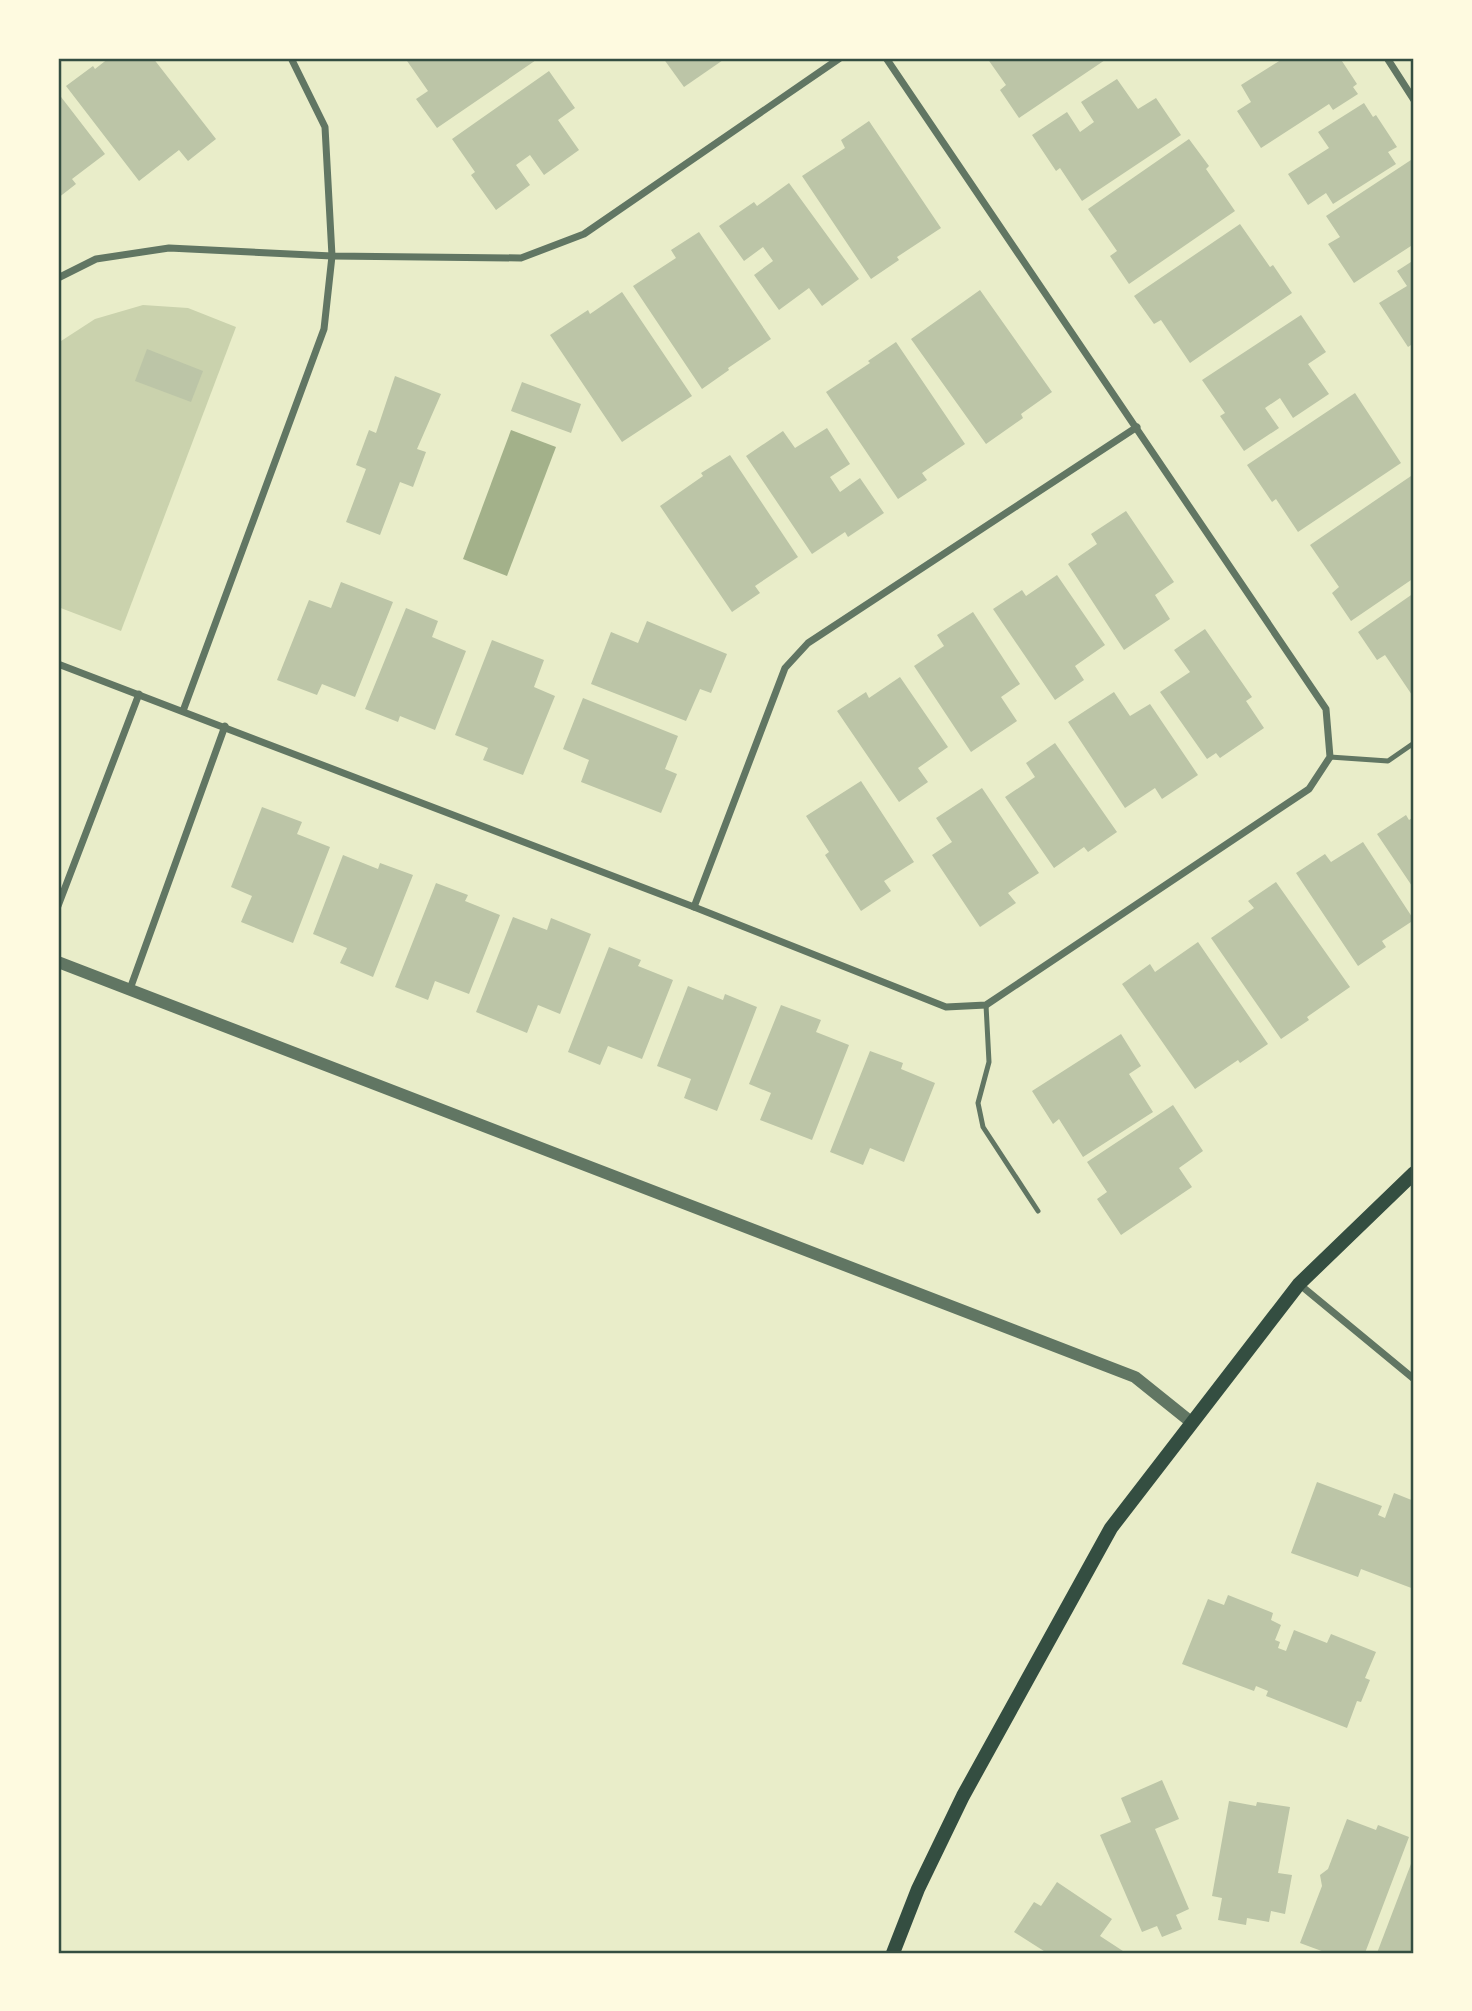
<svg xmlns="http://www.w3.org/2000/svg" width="1472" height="2011" viewBox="0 0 1472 2011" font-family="'Zilla Slab',serif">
<rect width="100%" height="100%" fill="#e9edc9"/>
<path fill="#cad2ad" d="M143,305L188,308L236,327L121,631L58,607V343L95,319Z"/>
<path fill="#a3b18a" d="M511,430L556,447L507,576L463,559Z"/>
<g fill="#bcc5a7">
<path d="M109,58H153L216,139L188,161L179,150L139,181L66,86L93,66L95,69Z"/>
<path d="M405,58H539L437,128L416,99L428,91Z"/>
<path d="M663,58H726L684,87Z"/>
<path d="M987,58H1108L1019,118L1000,90L1006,85Z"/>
<path d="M1284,58H1340L1357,84L1353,87L1358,94L1333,110L1329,104L1261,148L1237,111L1251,102L1241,85Z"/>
<path d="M549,71L575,108L558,120L579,150L544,175L530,155L516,165L530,185L496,210L471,175L475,172L452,139Z"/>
<path d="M1117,79L1138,109L1156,98L1181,135L1082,201L1060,168L1056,171L1032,135L1067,112L1080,132L1094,122L1081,102Z"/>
<path d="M58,93L105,154L72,179L76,184L58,198Z"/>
<path d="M1364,103L1373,117L1376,115L1397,147L1388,152L1396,164L1333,204L1326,193L1308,205L1288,174L1329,148L1318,132Z"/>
<path d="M869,121L941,228L897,257L899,260L871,279L802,176L845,148L841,140Z"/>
<path d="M1189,139L1209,166L1206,169L1235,211L1129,284L1110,256L1117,251L1088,209Z"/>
<path d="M1414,158V244L1354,283L1328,244L1340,237L1326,216Z"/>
<path d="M789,183L859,279L822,306L809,288L779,310L754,275L773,261L763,247L744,261L719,226L754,202L757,206Z"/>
<path d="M1240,224L1270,267L1273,265L1292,293L1190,363L1161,320L1154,324L1134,296Z"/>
<path d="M699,232L771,339L728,368L729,370L702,389L633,286L676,258L671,250Z"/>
<path d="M1414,260V343L1408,347L1379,303L1407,286L1397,271Z"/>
<path d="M980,290L1052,392L1021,414L1023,418L986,444L911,339Z"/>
<path d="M622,292L692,396L622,442L550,335L588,310L590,314Z"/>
<path d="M1301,315L1326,352L1308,364L1329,394L1293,418L1280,398L1265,408L1279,428L1244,451L1220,416L1225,413L1202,380Z"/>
<path d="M896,342L965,444L922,473L927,480L898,499L826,392L870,363L868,361Z"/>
<path d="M147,349L203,371L191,402L135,381Z"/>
<path d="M395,376L441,394L417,449L426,452L413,487L400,482L380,535L346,522L366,469L356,465L369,430L376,433Z"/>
<path d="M522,382L581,404L571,433L511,411Z"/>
<path d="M1355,393L1401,463L1298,532L1276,499L1272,502L1247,465Z"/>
<path d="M827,428L850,464L830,477L840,492L860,478L884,513L848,537L845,532L812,554L746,456L783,431L795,448Z"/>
<path d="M730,455L798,557L755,586L760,593L732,612L660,506L703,476L701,473Z"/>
<path d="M1411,476L1414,480V578L1351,621L1332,593L1339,587L1310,545Z"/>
<path d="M1126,511L1174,582L1155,595L1170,619L1124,650L1068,564L1097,544L1091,534Z"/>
<path d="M1057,575L1105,645L1075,666L1084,680L1055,700L993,609L1022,590L1026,596Z"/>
<path d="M341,582L393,602L355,697L322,684L317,695L277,680L309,600L331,608Z"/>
<path d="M1414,593V698L1385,655L1377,660L1358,632Z"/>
<path d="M406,608L438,621L432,637L466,651L435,730L400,716L398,722L365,709Z"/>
<path d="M973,612L1020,684L1001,697L1017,721L971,752L914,666L944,646L937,635Z"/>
<path d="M647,621L727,654L711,693L700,689L686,721L591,684L611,632L638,643Z"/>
<path d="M1205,629L1252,697L1246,701L1264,728L1220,758L1216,753L1207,759L1160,692L1190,672L1174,650Z"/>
<path d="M492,640L544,660L534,687L555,696L523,775L483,760L488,748L455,735Z"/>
<path d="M900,677L948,747L918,768L928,782L899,802L837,711L866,692L869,698Z"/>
<path d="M1114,692L1130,716L1150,704L1198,775L1162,799L1155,788L1125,808L1068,722Z"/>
<path d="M583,698L678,736L665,769L677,774L661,813L581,782L589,760L563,749Z"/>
<path d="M1055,743L1117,832L1088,852L1084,847L1054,868L1005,797L1035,777L1026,763Z"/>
<path d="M861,781L914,862L884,881L891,891L861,911L825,855L829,852L806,816Z"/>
<path d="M982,788L1039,873L1008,893L1016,903L980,927L932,855L952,842L936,818Z"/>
<path d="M262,807L302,822L297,834L330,847L293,943L241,922L252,896L231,887Z"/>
<path d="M1406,815L1409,820L1414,817V889L1377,834Z"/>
<path d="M1363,842L1414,920L1382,941L1386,947L1358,966L1296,873L1325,854L1331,862Z"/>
<path d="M343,855L378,869L380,863L413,875L373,977L340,963L347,948L313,934Z"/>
<path d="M1276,882L1350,987L1307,1017L1309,1020L1281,1039L1211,938L1254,908L1248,901Z"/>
<path d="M436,883L468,895L465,901L500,915L469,994L435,981L428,1000L395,987Z"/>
<path d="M513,917L547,930L551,918L591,934L560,1014L538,1005L527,1033L476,1012Z"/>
<path d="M1198,942L1268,1044L1240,1063L1238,1060L1195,1089L1122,984L1150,964L1155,972Z"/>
<path d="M609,947L641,960L638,966L673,980L642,1059L608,1046L600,1065L568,1052Z"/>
<path d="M688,986L723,1000L725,994L757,1007L717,1111L684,1098L691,1079L657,1066Z"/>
<path d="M781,1005L821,1020L816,1032L849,1045L812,1140L760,1120L771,1093L749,1084Z"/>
<path d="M1121,1034L1141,1066L1129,1074L1153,1112L1083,1157L1059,1119L1053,1124L1032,1091Z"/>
<path d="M870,1051L903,1063L901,1069L935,1083L904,1162L870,1148L863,1165L830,1152Z"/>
<path d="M1173,1105L1203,1151L1179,1168L1192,1187L1121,1235L1097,1199L1107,1192L1087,1162Z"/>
<path d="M1317,1482L1382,1506L1378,1515L1385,1518L1394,1493L1414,1501V1589L1361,1569L1358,1577L1291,1553Z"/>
<path d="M1228,1595L1273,1613L1271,1620L1281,1625L1275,1640L1280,1642L1278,1648L1286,1651L1294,1630L1327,1643L1331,1634L1376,1652L1365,1678L1370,1680L1361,1702L1357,1701L1347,1728L1266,1696L1268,1691L1256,1686L1254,1691L1182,1664L1208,1599L1224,1605Z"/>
<path d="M1162,1780L1179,1819L1155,1829L1189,1909L1176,1915L1182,1929L1162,1937L1157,1926L1142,1932L1100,1835L1131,1822L1121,1798Z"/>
<path d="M1229,1801L1256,1806L1257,1802L1290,1807L1278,1873L1292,1875L1285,1914L1271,1911L1269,1922L1247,1918L1246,1925L1218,1920L1222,1898L1212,1896Z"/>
<path d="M1347,1819L1376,1830L1378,1825L1409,1837L1365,1953H1327L1300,1943L1322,1886L1320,1875L1328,1869Z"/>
<path d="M1414,1856V1953H1377Z"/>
<path d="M1057,1882L1112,1919L1100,1936L1126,1953H1047L1014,1932L1034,1902L1041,1906Z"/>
</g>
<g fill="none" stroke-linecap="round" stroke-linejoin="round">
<g stroke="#617663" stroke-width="5">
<path d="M1330,757L1388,761L1414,743"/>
<path d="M986,1005L989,1062L978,1103L983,1127L1038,1211"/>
</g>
<g stroke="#617663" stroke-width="7">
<path d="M1387,58L1414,100"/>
<path d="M58,278L96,259L169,248L332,256L521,258L584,234L840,58"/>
<path d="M58,664L694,907L946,1007L986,1005L1309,789L1330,757L1326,709L886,58"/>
<path d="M183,711L324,329L332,256L325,127L291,58"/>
<path d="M58,906L139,694"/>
<path d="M694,907L785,668L808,643L1137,427"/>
<path d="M130,989L225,726"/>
<path d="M1299,1284L1414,1379"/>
</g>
<path stroke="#617663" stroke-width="12" d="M58,962L1135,1377L1191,1422"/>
<path stroke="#344e41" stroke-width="14" d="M893,1953L918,1889L963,1796L1111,1528L1299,1284L1414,1173"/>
</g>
<rect width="1472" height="2011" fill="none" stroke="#fefae0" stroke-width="119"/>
<rect x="60" y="60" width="1352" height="1892" fill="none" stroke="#344e41" stroke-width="2.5"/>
</svg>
